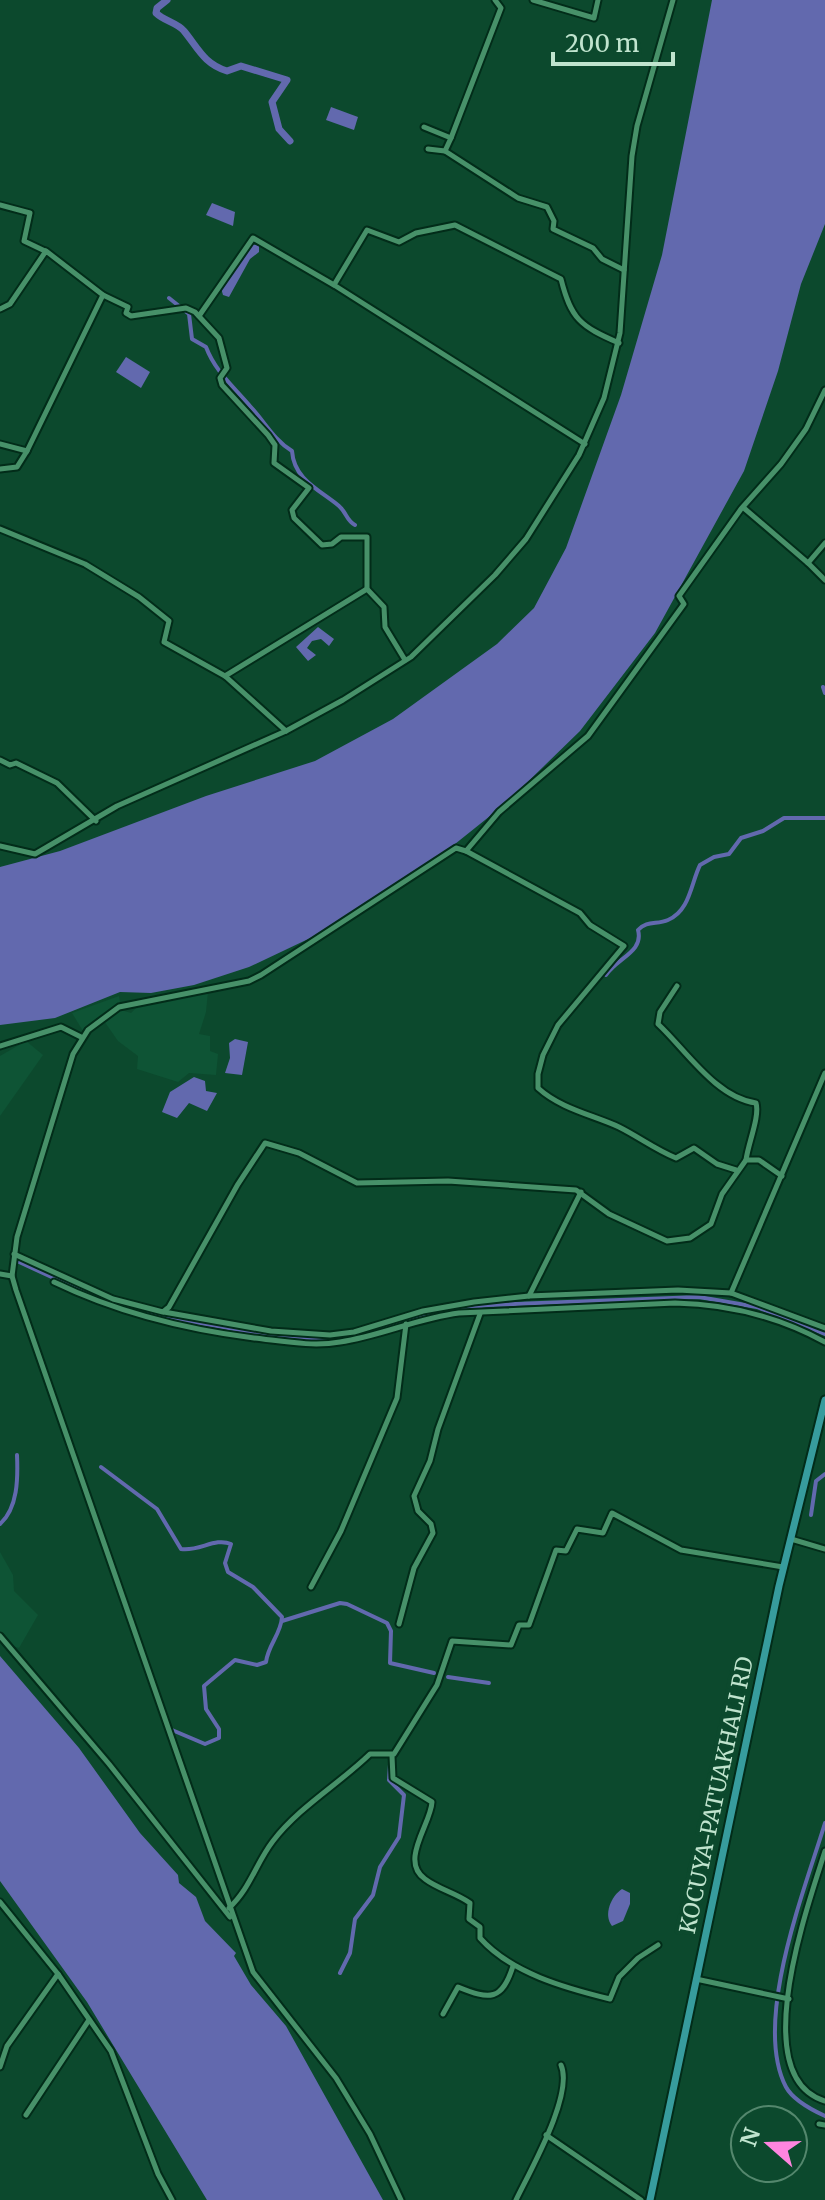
<svg xmlns="http://www.w3.org/2000/svg" width="825" height="2200" viewBox="0 0 825 2200" font-family="Merriweather,serif">
<rect width="100%" height="100%" fill="#0c492d"/>
<g fill="#0e5435">
<path d="M208,991L206,1012L199,1034L210,1036V1051L218,1054L216,1075L189,1073L178,1082L137,1069L138,1056L118,1041L102,1018L83,1031L72,1013L119,996L121,1010L131,1013L138,1006Z"/>
<path d="M26,1041L43,1055L0,1116V1056Z"/>
<path d="M0,1552L13,1575L14,1591L38,1615L19,1648L0,1642Z"/>
</g>
<g fill="#6269ae">
<path d="M712,0H825V224L801,284L778,371L744,471L655,633L580,731L505,804L455,844L323,932L249,967L194,985L151,993L120,992L55,1018L0,1025V867L60,851L206,796L315,761L393,719L497,644L534,608L566,548L621,395L662,255Z"/>
<path d="M331,107L358,117L354,130L326,120Z"/>
<path d="M212,203L235,212L233,226L206,215Z"/>
<path d="M252,244L259,246V252L250,259L229,297L223,295L221,288Z"/>
<path d="M126,357L150,372L141,388L116,372Z"/>
<path d="M318,627L334,639L329,646L321,639L312,641L307,648L316,655L308,661L296,647Z"/>
<path d="M235,1039L248,1042L242,1075L225,1073L230,1058L229,1043Z"/>
<path d="M194,1077L205,1081L206,1091L217,1093L207,1111L189,1103L177,1118L162,1112L170,1092Z"/>
<path d="M0,1656L79,1748L140,1833L178,1875L179,1883L196,1897L205,1921L236,1953L234,1956L251,1985L286,2026L383,2200H207L87,2002L0,1881Z"/>
<path d="M622,1889L630,1893V1904L623,1921L612,1926C603,1915 611,1896 622,1889Z"/>
</g>
<g fill="none" stroke-linecap="round" stroke-linejoin="round">
<g stroke="#6269ae" stroke-width="4">
<path d="M169,298L189,314L192,339L206,347C215,371 233,386 250,406C265,422 273,439 292,451C294,480 320,490 339,506C347,513 346,520 355,525"/>
<path d="M823,687L825,693"/>
<path d="M606,975C617,958 644,952 638,930C647,920 657,925 668,920C690,911 691,883 700,865L714,857L729,854L741,838L763,831L784,818H825"/>
<path d="M17,1261L95,1297"/>
<path d="M145,1314L275,1336L318,1339L355,1336L428,1314L488,1305L699,1297L757,1307L825,1334"/>
<path d="M101,1467L157,1509L181,1549C199,1552 215,1537 231,1544L225,1563L228,1572L253,1587L282,1617C281,1634 268,1645 266,1662L257,1665L235,1660L204,1686L206,1709L219,1729V1738L205,1744L172,1730"/>
<path d="M811,1515L816,1481L825,1474"/>
<path d="M0,1524C18,1508 18,1478 17,1455"/>
<path d="M282,1621L340,1603L347,1604L387,1623L391,1631L390,1663L434,1673"/>
<path d="M448,1677L489,1683"/>
<path d="M825,1823C805,1889 752,2022 786,2087C793,2100 812,2110 825,2116"/>
<path d="M340,1973L350,1953L355,1919L373,1895L380,1867L399,1837L404,1795L389,1780L390,1764"/>
</g>
<path stroke="#6269ae" stroke-width="7" d="M167,0L157,8L156,13C164,21 178,23 184,31C198,48 204,64 227,71L241,66L287,80L272,102L279,129L290,141"/>
<defs>
<g id="minor">
<path d="M533,0L594,18L598,0"/>
<path d="M424,127L451,138L445,151"/>
<path d="M451,138L501,8L495,0"/>
<path d="M428,149L445,151L518,198L547,207L554,221L553,229L593,248L602,259L624,270"/>
<path d="M0,205L30,213L24,241L45,251"/>
<path d="M0,309L10,304L46,251L103,295L128,307L126,313L131,316L186,308L195,312L219,338L227,368L220,378L222,385L268,435L275,445L274,463L309,488L292,510L294,518L322,545L332,544L341,537H367V589L384,607L385,627L405,660"/>
<path d="M199,316L253,238L334,285"/>
<path d="M0,444L27,451"/>
<path d="M585,444L334,285L367,230L399,242L416,233L455,225L561,279C571,319 580,326 619,343"/>
<path d="M0,469L17,467L27,451L103,295"/>
<path d="M745,509L808,563L825,543"/>
<path d="M0,529L85,564L139,597L169,621L164,642L225,676L286,731"/>
<path d="M808,563L825,580"/>
<path d="M225,676L367,589"/>
<path d="M0,760L10,765L16,763L57,783L96,821"/>
<path d="M0,846L35,854L117,806L286,731L343,700L411,657L495,575L526,539L579,455L604,398L620,333L632,156L637,126L673,0"/>
<path d="M466,851L580,913L590,925L624,946L558,1025L543,1055L538,1074V1088C561,1109 593,1115 619,1127C639,1137 656,1150 676,1158L694,1148L717,1164L736,1170"/>
<path d="M677,986L660,1012L658,1024C685,1049 716,1098 756,1103C760,1116 748,1144 746,1160"/>
<path d="M0,1046L61,1027L81,1037"/>
<path d="M14,1254L113,1299L163,1312L169,1307L238,1184L265,1143L299,1153L357,1183L448,1181L576,1190L609,1214L667,1241L690,1238L711,1224L722,1194L746,1160H759L782,1176"/>
<path d="M0,1274L12,1276"/>
<path d="M54,1282C118,1313 183,1329 254,1338C282,1341 312,1347 340,1342C381,1336 418,1318 459,1313L675,1303C727,1304 779,1317 825,1342"/>
<path d="M731,1293L825,1073"/>
<path d="M529,1296L581,1192"/>
<path d="M164,1312L271,1331L330,1335L354,1332L423,1311L474,1302L529,1296L678,1290L731,1293L825,1328"/>
<path d="M791,1539L825,1549"/>
<path d="M311,1587L341,1531L397,1398L406,1324"/>
<path d="M399,1624L414,1568L433,1533L431,1524L418,1511L414,1496L430,1461L438,1429L480,1314"/>
<path d="M0,1636L109,1764L230,1917"/>
<path d="M392,1756L393,1778L432,1802C431,1824 399,1861 425,1879C438,1889 456,1893 470,1903L469,1919L480,1927V1938C511,1973 565,1988 610,1999L619,1977L638,1958L658,1945"/>
<path d="M825,1851C809,1903 745,2077 825,2101"/>
<path d="M0,1902L58,1974L111,2051L158,2174L172,2200"/>
<path d="M229,1908C250,1889 256,1863 273,1841C299,1807 339,1784 370,1754H394L437,1685L452,1641L511,1645L519,1625H529L556,1550L566,1551L577,1529L603,1533L612,1513L681,1550L783,1567"/>
<path d="M696,1979L789,1999"/>
<path d="M443,2014L458,1987C490,2000 502,2001 513,1966"/>
<path d="M0,2067L7,2046L58,1974"/>
<path d="M26,2115L89,2020"/>
<path d="M819,2124L825,2125"/>
<path d="M546,2135L641,2200"/>
<path d="M401,2200L370,2134L336,2078L253,1972L16,1290L12,1276L17,1237L73,1054L88,1030L119,1007L249,981L261,975L456,848L466,851L499,812L588,736L684,604L679,596L741,509L781,464L806,429L825,390"/>
<path d="M516,2200C530,2171 574,2094 561,2065"/>
</g>
<path id="major" d="M650,2200L779,1586L825,1400"/>
</defs>
<use href="#minor" stroke="#022c19" stroke-width="9"/>
<use href="#major" stroke="#022c19" stroke-width="11"/>
<use href="#minor" stroke="#479169" stroke-width="5"/>
<use href="#major" stroke="#379c9d" stroke-width="7"/>
</g>
<g text-anchor="middle" stroke-width="8" stroke-linejoin="round" paint-order="stroke">
<g font-size="22" fill="#c0e4ce" stroke="#0c492d">
<text transform="translate(716 1795) rotate(-78)" y="8">KOCUYA-PATUAKHALI RD</text>
</g>
</g>
<g transform="translate(769 2144) rotate(290)"><circle r="38" fill="#0c492d" stroke="#54876d" stroke-width="2"/>
<path d="M0-6L14 30L0 20L-14 30Z" fill="#ff85df"/>
<text y="-12" font-size="22" font-weight="bold" text-anchor="middle" fill="#c0e4ce">N</text>
</g>
<path d="M553 52v12h120v-12" fill="none" stroke="#c0e4ce" stroke-width="4"/>
<text x="565" y="52" font-size="24" fill="#c0e4ce" stroke="#0c492d" stroke-width="6" paint-order="stroke">200 m</text>
</svg>
